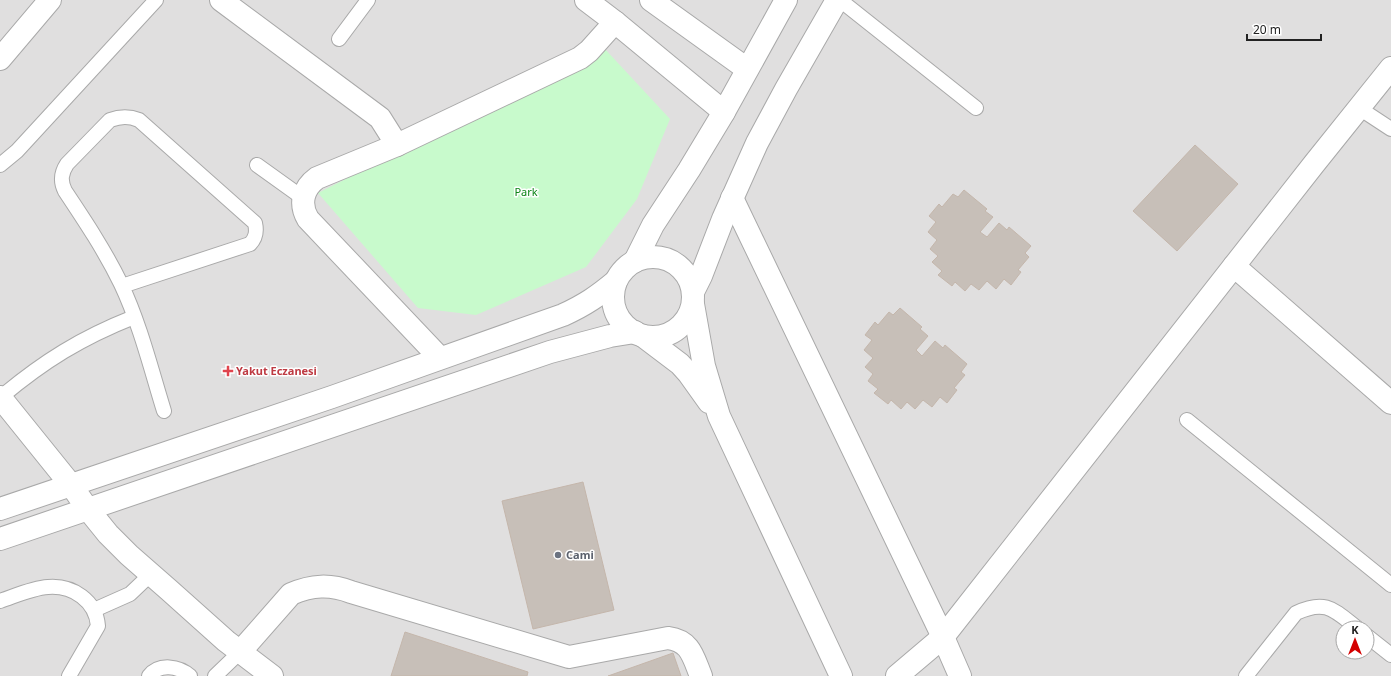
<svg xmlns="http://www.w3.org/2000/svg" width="1391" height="676" viewBox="0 0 1391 676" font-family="'Noto Sans',sans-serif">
<rect width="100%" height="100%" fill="#f2efe9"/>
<path fill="#e0dfdf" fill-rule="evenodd" d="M0,0H1391V676H0ZM1343,628H1367V652H1343Z"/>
<path fill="#c8facc" d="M604,48L670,119L637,199L586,267L476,315L418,308L318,193Z"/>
<g fill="#c7bfb8" stroke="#c4b6ab">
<path d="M1195,145L1238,184L1177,251L1133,211Z"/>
<path d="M964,190L987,209L985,211L993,217L980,232L987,237L999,223L1007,230L1009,227L1031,246L1025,253L1029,257L1018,270L1021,272L1011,285L1004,279L996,289L987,281L979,290L971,284L965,291L955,282L952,286L938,275L942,271L932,262L938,256L930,249L937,240L928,232L936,222L929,216L939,204L942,207L953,194L958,197Z"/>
<path d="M900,308L922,327L920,329L928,336L916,350L922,356L935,341L943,348L945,345L967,364L961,372L965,375L954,388L957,390L947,403L940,397L932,407L923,400L915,409L907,402L901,409L891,400L888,404L874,393L878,389L868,381L873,374L865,367L873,358L864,350L872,340L865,335L875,322L878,325L889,312L893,315Z"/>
<path d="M583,482L614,610L533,629L502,501Z"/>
<path d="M405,632L528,672L527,676H391Z"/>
<path d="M673,653L681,676H608Z"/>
</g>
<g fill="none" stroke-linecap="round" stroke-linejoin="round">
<defs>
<g id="service">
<path d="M840,0L976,108"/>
<path d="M339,39L368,0"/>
<path d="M1359,108L1391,129"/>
<path d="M0,165L17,151L156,0"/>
<path d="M257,165L303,198"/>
<path d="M122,286L250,244C256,238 257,232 255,223L139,120C129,116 121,116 110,120L67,164C61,173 60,181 65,191C85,221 105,251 121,284C140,324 151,369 164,411"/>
<path d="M1,397C44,361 81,338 134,317"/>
<path d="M1187,420L1391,585"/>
<path d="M0,601C15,596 32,588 48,587C73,585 96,601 98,626L69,676"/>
<path d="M94,610L130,594L151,574"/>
<path d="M1367,636L1391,655"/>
<path d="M149,676C159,663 179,666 190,676"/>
<path d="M215,676L240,652"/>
<path d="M1246,676L1296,613C1326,599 1334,610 1357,628"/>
</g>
<g id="minor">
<path d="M221,0L380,118L397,145"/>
<path d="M586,0L615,22L724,112"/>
<path d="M651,0L747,69"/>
<path d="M0,59L50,0"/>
<path d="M732,198L943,637L960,676"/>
<path d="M1234,266L1391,403"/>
<path d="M693,304L704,366L719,416L841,676"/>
<path d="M643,336L680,364L689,374L709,402"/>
<path d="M440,358L308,219C299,204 303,188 317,178L397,145L580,58L589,51L615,22"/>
<path d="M0,397L71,485L87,508L108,534L129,555L169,590L226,641L272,676"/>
<path d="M240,652L291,594C312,585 330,584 351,592L569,657L668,638C691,641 693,657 701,676"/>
<path d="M897,676L943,637L1314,164L1391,68"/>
</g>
<g id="tertiary">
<circle cx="653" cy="297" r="40"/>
<path d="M635,261L653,225L689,170L724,112L786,0"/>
<path d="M693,292L701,276L723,219L757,143L786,89L837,0"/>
<path d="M0,509L332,397L563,315C585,305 598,296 616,281"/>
<path d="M0,539L550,352L610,336L635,332"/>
</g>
</defs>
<use href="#service" stroke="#a9a9a9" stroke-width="16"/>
<use href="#minor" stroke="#a9a9a9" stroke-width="24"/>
<use href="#tertiary" stroke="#a9a9a9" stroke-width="24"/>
<use href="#service" stroke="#fff" stroke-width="14"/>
<use href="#minor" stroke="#fff" stroke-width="22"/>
<use href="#tertiary" stroke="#fff" stroke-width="22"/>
</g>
<path fill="#e0444e" stroke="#fff" stroke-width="1.5" d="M226 365h4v4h4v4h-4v4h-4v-4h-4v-4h4z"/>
<circle fill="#6b7280" stroke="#fff" stroke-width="1.5" cx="558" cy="555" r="4"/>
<g text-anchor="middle" stroke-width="3" stroke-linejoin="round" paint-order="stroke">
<g font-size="11" fill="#0c8416" stroke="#fff">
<text x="526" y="196">Park</text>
</g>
<g font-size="11" font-weight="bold" fill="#be3a42" stroke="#fff" text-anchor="start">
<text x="236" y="375">Yakut Eczanesi</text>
</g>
<g font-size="11" font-weight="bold" fill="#5b616d" stroke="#fff" text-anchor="start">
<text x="566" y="559">Cami</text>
</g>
</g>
<g transform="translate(1355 640)"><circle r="19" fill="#ffffff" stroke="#a7a7a7"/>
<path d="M0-3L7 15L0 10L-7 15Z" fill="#d40000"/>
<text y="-6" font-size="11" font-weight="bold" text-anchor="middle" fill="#222222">K</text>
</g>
<path d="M1247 34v6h74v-6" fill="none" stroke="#222222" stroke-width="2"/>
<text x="1253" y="34" font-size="12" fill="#222222" stroke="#ffffff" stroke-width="3" paint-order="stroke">20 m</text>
</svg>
